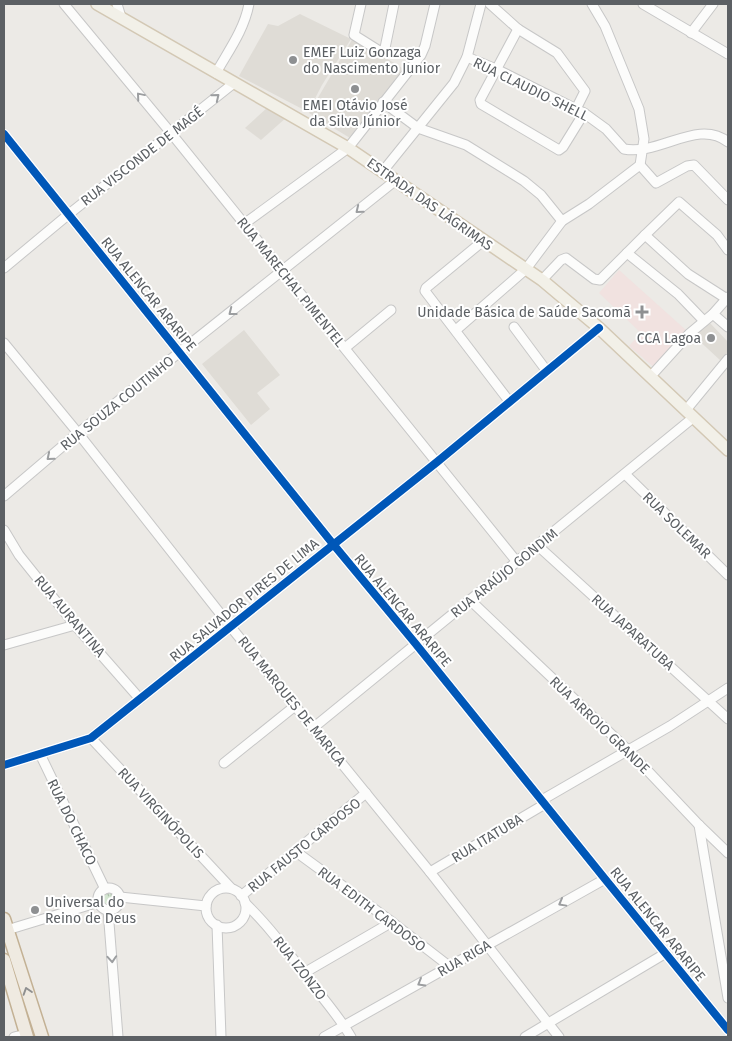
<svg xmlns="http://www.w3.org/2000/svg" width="732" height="1041" viewBox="0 0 732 1041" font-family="'Fira Sans',sans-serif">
<defs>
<pattern id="grass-tufts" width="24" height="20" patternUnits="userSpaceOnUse" patternTransform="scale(1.25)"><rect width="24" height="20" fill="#d5e7d2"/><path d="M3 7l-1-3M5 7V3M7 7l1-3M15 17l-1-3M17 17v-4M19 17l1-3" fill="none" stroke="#b0bfae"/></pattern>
</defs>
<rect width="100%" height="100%" fill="#eceae6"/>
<g fill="#dfdcd6">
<path d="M300,14L351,39L322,85L308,112L239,76L268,24L278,26Z"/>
<path d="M353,38L404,69L350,138L309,113Z"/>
<path d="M268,107L287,117L261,140L245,128Z"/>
<path d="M709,322L728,342V351L721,361L693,335Z"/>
<path d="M244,330L280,375L257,393L270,409L251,425L202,364Z"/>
</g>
<path fill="#f1e2e0" d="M619,270L687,331L673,344L655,368L629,346L641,333L599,293Z"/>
<circle fill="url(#grass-tufts)" cx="109" cy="898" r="6"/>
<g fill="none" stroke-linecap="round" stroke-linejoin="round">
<defs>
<g id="minor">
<path d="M64,4L171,133L517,562"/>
<path d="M117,4L121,17"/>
<path d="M361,4L354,35L381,52L385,48L394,4"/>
<path d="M490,4L518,29L557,53L585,91L576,109"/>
<path d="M643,4L728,54"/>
<path d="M518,29L480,100L481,104L559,150L563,147L584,113"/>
<path d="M691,33L713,4"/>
<path d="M467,57L496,69L584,113L606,129L624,149C659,156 698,118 728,142"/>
<path d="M216,73C229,50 244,30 249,4"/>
<path d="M383,102L418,128L466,145L524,181L541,195L562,221"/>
<path d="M4,134L333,544L415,643L605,879L728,1030"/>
<path d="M640,165L656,183L687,166L694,165L728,200"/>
<path d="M383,171L454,83L467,57L481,4"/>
<path d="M244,224L348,148L421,55L425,46L435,4"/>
<path d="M645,235L679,202L717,235L728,250"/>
<path d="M483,241L426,288L425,291L509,401"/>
<path d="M627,253L678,294L704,321"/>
<path d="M4,268L69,214L234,83"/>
<path d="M542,280L561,260L566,258L594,279L600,280L645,235L688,274L727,299"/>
<path d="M713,314L728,327"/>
<path d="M514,327L546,370"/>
<path d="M456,330L526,269L562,221L589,204L640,165L644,139L639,109L605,26L592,4"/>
<path d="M4,343L78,433L230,626L430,872L559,1037"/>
<path d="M345,348L391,310"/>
<path d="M650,377L689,334L713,314L728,297"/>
<path d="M686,410L728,359"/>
<path d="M625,474L728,575"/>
<path d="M4,496L78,433L396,180"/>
<path d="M4,530L19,555L75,625L140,699"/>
<path d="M537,545L728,719"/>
<path d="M470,600L629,751L699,825L728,853"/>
<path d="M4,645L75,625"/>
<path d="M313,728L694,417"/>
<path d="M91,738L231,888"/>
<path d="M40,754L105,889"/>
<path d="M224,763L295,706"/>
<path d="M4,765L91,738L437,462L599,328"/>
<path d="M542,800L670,726L728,688"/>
<path d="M699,825L728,998"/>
<path d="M295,851L392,922L449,966"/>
<path d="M430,872L545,804"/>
<circle cx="109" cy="899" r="11"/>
<circle cx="226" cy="908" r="20"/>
<path d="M241,896L366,793"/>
<path d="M120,897L206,906"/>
<path d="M245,903C270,927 291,956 312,984C325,1001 340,1018 351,1037"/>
<path d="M108,910L118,1037"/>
<path d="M217,925L221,1037"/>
<path d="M7,930L99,902"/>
<path d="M304,973L392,922"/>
<path d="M14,1037L26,1034"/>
<path d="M324,1037L605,879"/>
<path d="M525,1037L666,953"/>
</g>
<path id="major" d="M97,4L348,148L542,280L599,328L728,450"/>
<g id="highway">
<path d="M4,919L42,1037"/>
<path d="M4,960L27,1037"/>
</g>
</defs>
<use href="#minor" stroke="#c7c7c7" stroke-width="11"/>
<use href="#major" stroke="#d3c8b4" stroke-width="14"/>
<use href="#highway" stroke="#c3b194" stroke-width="15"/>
<use href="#minor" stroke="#fcfcfb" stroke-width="9"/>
<use href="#major" stroke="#f2f0e8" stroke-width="11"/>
<use href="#highway" stroke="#efeae1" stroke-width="12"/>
<defs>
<g id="cycleway">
<path d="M4,134L333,544L415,643L605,879L728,1030"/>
<path d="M4,765L91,738L437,462L599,328"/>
</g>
</defs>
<use href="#cycleway" stroke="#fff" stroke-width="11"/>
<use href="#cycleway" stroke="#0057b8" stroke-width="8"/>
</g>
<defs><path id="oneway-chevron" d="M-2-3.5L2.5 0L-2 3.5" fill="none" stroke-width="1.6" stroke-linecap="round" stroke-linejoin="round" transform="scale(1.25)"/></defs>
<g stroke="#9c9ea0">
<use href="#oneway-chevron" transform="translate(140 96) rotate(-130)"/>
<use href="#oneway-chevron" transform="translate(216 97) rotate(-39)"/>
<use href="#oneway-chevron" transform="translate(359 210) rotate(141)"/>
<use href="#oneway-chevron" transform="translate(232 312) rotate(142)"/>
<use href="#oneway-chevron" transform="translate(50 457) rotate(140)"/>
<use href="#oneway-chevron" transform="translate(562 903) rotate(151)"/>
<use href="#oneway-chevron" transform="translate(112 959) rotate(86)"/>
<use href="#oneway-chevron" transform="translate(421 983) rotate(150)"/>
</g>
<use stroke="#8f9090" href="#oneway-chevron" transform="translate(27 991) rotate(-108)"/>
<g fill="#8e9092" stroke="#fff" stroke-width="2">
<circle cx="293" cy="60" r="5"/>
<circle cx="355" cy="89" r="5"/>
<path d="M639.5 304.5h5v5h5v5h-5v5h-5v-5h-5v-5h5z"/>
<circle cx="711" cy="338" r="5"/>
<circle cx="35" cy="910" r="5"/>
</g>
<g text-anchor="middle" stroke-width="4" stroke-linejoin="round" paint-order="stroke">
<g font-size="14" fill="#5c6064" stroke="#fff" text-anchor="start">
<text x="303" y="57">EMEF Luiz Gonzaga<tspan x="303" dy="16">do Nascimento Junior</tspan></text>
<text x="355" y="110" text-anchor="middle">EMEI Otávio José<tspan x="355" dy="16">da Silva Júnior</tspan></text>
<text x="631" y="317" text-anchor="end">Unidade Básica de Saúde Sacomã</text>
<text x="701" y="343" text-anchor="end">CCA Lagoa</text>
<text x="45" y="907">Universal do<tspan x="45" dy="16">Reino de Deus</tspan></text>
</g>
<g font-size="14" fill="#5c6064" stroke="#fff">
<text transform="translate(531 89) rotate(26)" y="5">RUA CLAUDIO SHELL</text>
<text transform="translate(142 156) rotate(-38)" y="5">RUA VISCONDE DE MAGÉ</text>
<text transform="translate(430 204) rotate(35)" y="5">ESTRADA DAS LÁGRIMAS</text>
<text transform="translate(291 282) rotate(51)" y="5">RUA MARECHAL PIMENTEL</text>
<text transform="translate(149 294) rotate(51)" y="5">RUA ALENCAR ARARIPE</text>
<text transform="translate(117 403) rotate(-39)" y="5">RUA SOUZA COUTINHO</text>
<text transform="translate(677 525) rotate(44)" y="5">RUA SOLEMAR</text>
<text transform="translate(504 573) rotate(-39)" y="5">RUA ARAÚJO GONDIM</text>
<text transform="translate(244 600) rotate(-39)" y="5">RUA SALVADOR PIRES DE LIMA</text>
<text transform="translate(403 610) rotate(50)" y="5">RUA ALENCAR ARARIPE</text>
<text transform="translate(70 616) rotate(50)" y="5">RUA AURANTINA</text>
<text transform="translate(633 632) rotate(42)" y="5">RUA JAPARATUBA</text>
<text transform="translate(292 701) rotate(51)" y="5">RUA MARQUES DE MARICA</text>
<text transform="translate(600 725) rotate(44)" y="5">RUA ARROIO GRANDE</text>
<text transform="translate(161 813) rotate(47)" y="5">RUA VIRGINÓPOLIS</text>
<text transform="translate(72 822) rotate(64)" y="5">RUA DO CHACO</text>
<text transform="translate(487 838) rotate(-31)" y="5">RUA ITATUBA</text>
<text transform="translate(304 845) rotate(-39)" y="5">RUA FAUSTO CARDOSO</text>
<text transform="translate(372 909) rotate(37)" y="5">RUA EDITH CARDOSO</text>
<text transform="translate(658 924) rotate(51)" y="5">RUA ALENCAR ARARIPE</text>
<text transform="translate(464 958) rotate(-30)" y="5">RUA RIGA</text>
<text transform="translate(300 968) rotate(52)" y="5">RUA IZONZO</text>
</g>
</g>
<rect width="732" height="1041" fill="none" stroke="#5c6064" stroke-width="10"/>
</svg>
